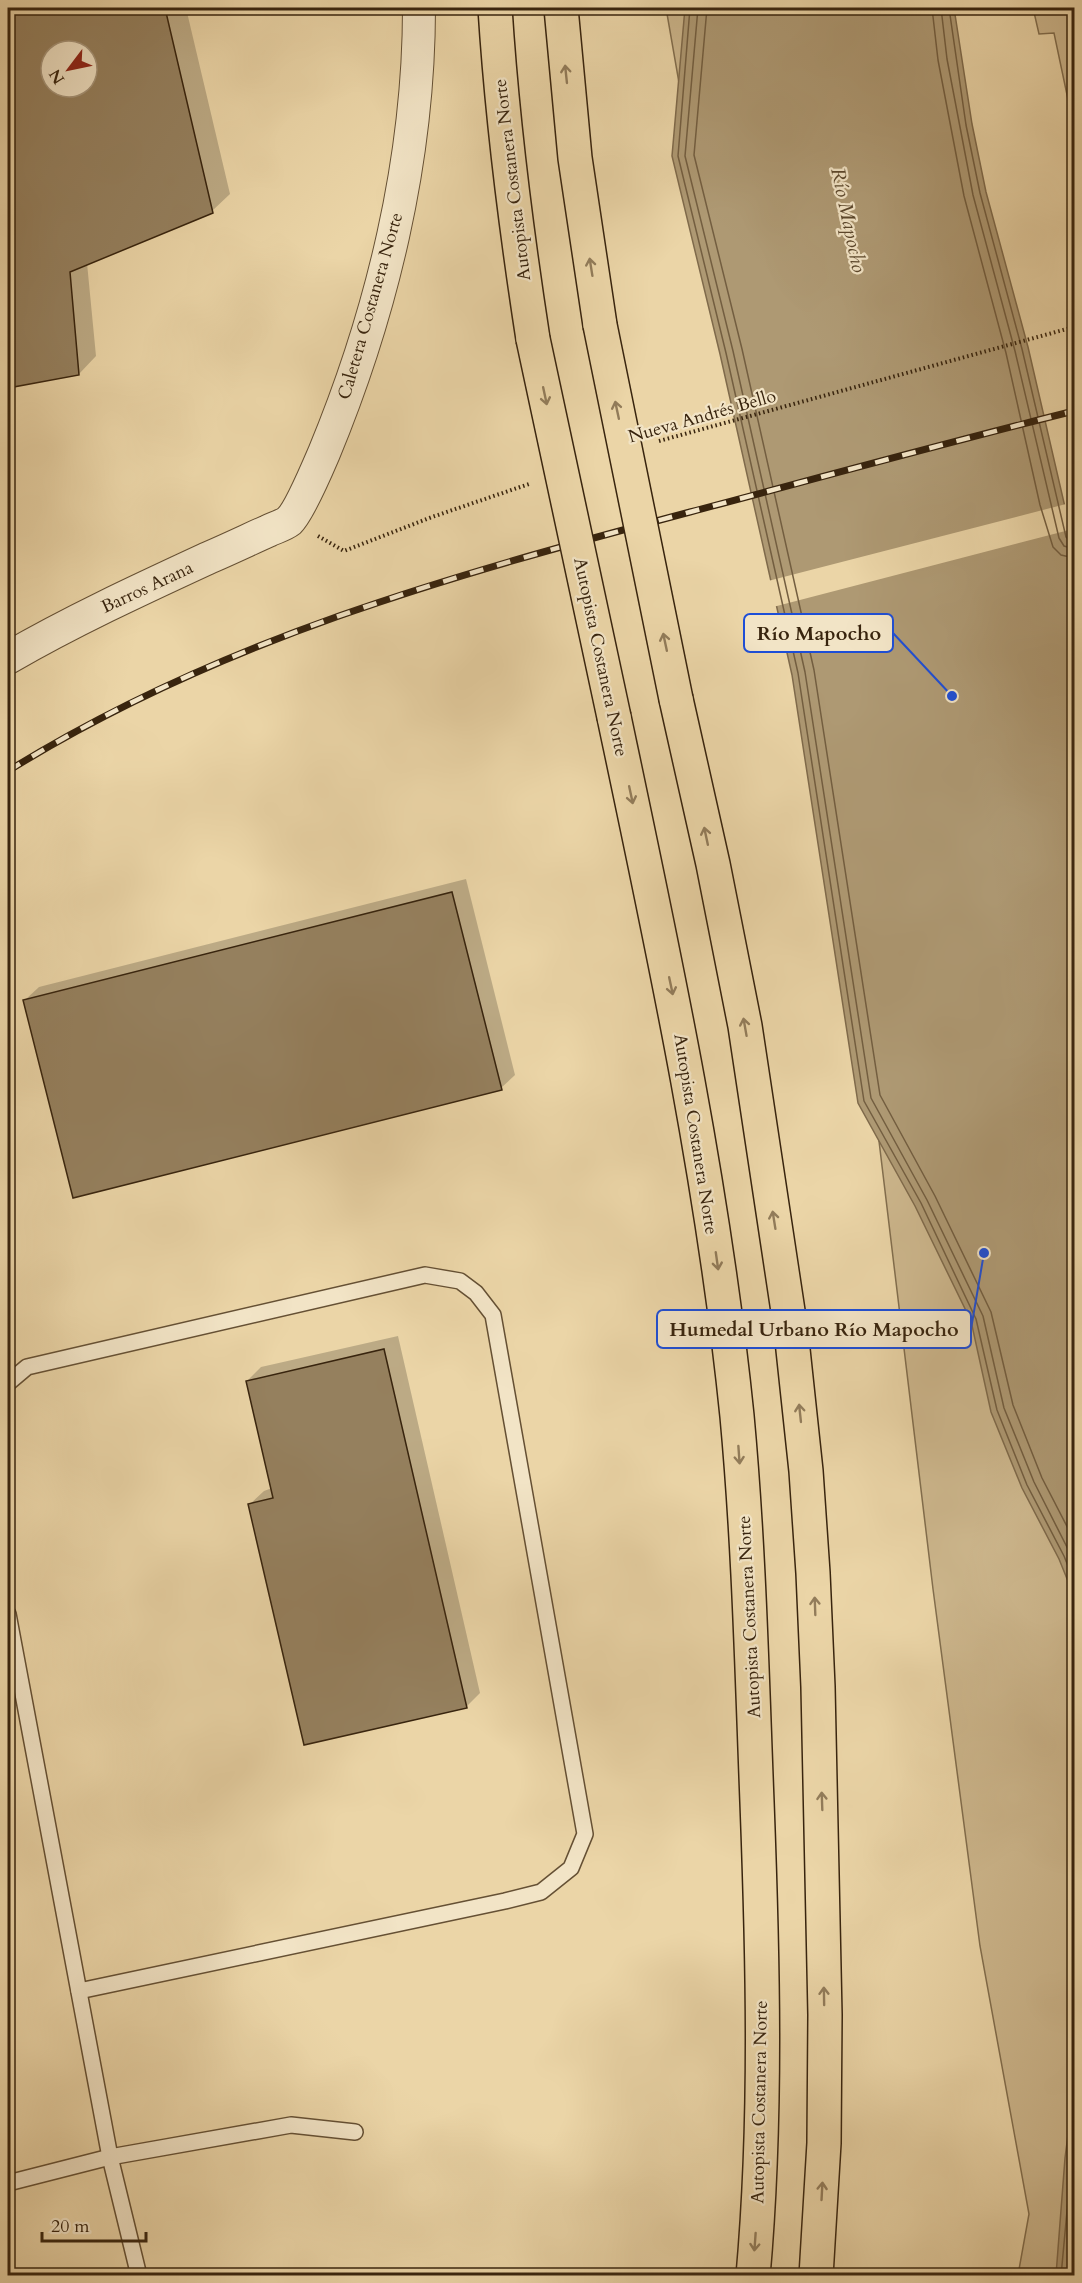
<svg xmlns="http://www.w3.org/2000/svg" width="1082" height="2283" viewBox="0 0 1082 2283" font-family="Cardo,serif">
<rect width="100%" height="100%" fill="#ebd5a7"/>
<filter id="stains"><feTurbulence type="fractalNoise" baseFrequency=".00333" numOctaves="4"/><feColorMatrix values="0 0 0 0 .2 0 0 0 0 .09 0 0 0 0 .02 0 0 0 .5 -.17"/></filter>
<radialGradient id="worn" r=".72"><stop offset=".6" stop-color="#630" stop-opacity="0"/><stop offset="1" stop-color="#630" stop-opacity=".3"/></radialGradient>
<g fill="#cdb78d" stroke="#826e4e" stroke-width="1.5">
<path d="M666,8H938L1074,610V2275H1018L1029,2214L980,1946L933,1589L852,917L722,330Z"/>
<path d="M1033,8L1054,11V8H1074V128L1054,33L1039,34Z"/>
</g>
<g fill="#ae9973" stroke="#7f6a4b" stroke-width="1.5">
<path d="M685,8H954L972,124L986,192L1028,347L1074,546V1596L1059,1559L1022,1488L991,1412L971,1321L915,1206L858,1103L792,675L720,354L672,156Z"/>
<path d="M1074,2089V2275H1056L1065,2158Z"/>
</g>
<path fill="#ebd5a7" d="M1066,504L1073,529L773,607L768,581Z"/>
<g fill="#0003" fill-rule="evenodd">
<path d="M8,8H186L230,194L212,211L87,263L96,356L79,374L8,387ZM51,51H87V87H51Z"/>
<path d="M466,879L515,1075L501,1088L25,1000L39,987Z"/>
<path d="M398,1336L480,1693L466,1707L250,1504L264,1491L272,1488L247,1381L261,1367Z"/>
</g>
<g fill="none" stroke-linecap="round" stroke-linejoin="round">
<g stroke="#735e40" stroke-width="1.5">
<path d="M690,8L678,156L726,353L798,673L864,1101L921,1203L976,1319L997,1410L1027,1485L1064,1556L1074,1581"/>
<path d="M698,8L685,156L733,351L805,672L871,1098L927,1200L983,1316L1004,1408L1034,1482L1074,1561"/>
<path d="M707,8L694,155L742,349L814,670L880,1095L935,1196L991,1312L1013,1405L1042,1478L1074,1540"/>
<path d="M932,8L938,60L964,196L1006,353L1040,505L1053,547L1061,555L1074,558"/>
<path d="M941,8L947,59L973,195L1015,351L1059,538L1064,546L1074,549"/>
<path d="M949,8L966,125L980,193L1022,349L1066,537L1069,540L1074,541"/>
<path d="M1061,2276L1074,2135"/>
<path d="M1069,2276L1074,2211"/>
</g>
</g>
<g fill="#95805e" stroke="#38240e" stroke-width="1.5" fill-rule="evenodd">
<path d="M8,8H165L213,213L70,272L79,375L8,388ZM51,51H87V87H51Z"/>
<path d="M452,892L502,1090L73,1198L23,1000Z"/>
<path d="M384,1349L467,1708L304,1745L248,1504L273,1498L246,1381Z"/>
</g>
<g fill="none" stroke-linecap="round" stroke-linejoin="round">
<defs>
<g id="service">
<path d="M8,1383L27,1367L425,1275L460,1281L476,1293L493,1315L585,1834L571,1868L541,1892L505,1901L79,1991"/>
<path d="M8,1614L110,2157L139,2276"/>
<path d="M8,2183L110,2157L291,2125L355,2132"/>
</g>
<path id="minor" d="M8,658C72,621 139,590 206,559C227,550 248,540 268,531C274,528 284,525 289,521C299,512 318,467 324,453C382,313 419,160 419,8"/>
<g id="motorway">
<path d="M495,8C502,119 516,229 533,339"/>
<path d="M561,8L575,158L600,325"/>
<path d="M676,699L713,864L745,1026L791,1331L806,1471L813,1573L818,1687L825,2015L824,2143L816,2276"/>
<path d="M614,717C663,949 713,1180 737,1416C749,1545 752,1674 757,1802C763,1960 767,2119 753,2276"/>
</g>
</defs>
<use href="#service" stroke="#655034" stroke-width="18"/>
<use href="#minor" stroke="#655034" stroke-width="34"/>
<use href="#motorway" stroke="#38240e" stroke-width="36"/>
<g stroke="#38240e" stroke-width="4" stroke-dasharray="1.5 3" stroke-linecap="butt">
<path d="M659,441L1074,327"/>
<path d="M318,536L344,551L432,517L529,484"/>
</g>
<use href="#service" stroke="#f2e4c6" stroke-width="15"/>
<use href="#minor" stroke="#f2e4c6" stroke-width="32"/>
<use href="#motorway" stroke="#ebd5a7" stroke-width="33"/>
<defs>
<path id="rail" d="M8,771C221,639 450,576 690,512C818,478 946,443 1074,411"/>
</defs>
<use href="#rail" stroke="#38240e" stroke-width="7"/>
<use href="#rail" stroke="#f2e4c6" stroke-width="4.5" stroke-dasharray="14" stroke-linecap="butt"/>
<defs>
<g id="motorway-bridge">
<path d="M600,325L676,699"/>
<path d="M533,339L614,717"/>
</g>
</defs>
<use href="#motorway-bridge" stroke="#38240e" stroke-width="36" stroke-linecap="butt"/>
<use href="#motorway-bridge" stroke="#ebd5a7" stroke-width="33"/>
</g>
<defs><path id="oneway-shaft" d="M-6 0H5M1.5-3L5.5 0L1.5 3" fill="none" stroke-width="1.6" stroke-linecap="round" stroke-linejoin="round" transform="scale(1.5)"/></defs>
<g stroke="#927c5a">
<use href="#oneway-shaft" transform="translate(566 74) rotate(-96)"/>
<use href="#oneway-shaft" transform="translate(591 267) rotate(-99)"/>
<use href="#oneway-shaft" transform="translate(545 396) rotate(78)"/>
<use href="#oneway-shaft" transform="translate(617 410) rotate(-102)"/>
<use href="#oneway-shaft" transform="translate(665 642) rotate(-102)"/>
<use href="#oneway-shaft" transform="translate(631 795) rotate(78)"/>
<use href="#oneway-shaft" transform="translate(706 836) rotate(-102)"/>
<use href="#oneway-shaft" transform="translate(671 986) rotate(78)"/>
<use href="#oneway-shaft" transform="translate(745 1027) rotate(-100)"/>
<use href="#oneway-shaft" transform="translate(774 1220) rotate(-99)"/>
<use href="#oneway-shaft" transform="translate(717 1261) rotate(82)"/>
<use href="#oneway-shaft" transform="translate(800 1413) rotate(-96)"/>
<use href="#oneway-shaft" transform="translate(739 1455) rotate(86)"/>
<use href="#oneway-shaft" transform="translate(815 1606) rotate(-92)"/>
<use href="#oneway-shaft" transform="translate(822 1801) rotate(-92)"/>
<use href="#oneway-shaft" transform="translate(824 1996) rotate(-91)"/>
<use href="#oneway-shaft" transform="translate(822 2191) rotate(-87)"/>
<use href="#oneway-shaft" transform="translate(755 2242) rotate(94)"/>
</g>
<g text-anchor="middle" stroke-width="4.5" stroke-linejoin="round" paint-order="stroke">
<g font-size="18" fill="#38240e" stroke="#f2e4c6">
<text transform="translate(512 180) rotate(-97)" y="6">Autopista Costanera Norte</text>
<text transform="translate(370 306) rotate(-74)" y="6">Caletera Costanera Norte</text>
<text transform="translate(702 416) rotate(-16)" y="6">Nueva Andrés Bello</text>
<text transform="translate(147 587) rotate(-25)" y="6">Barros Arana</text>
<text transform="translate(601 657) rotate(78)" y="6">Autopista Costanera Norte</text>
<text transform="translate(696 1134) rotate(81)" y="6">Autopista Costanera Norte</text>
<text transform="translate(749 1617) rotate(-93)" y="6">Autopista Costanera Norte</text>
<text transform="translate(759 2102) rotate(-89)" y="6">Autopista Costanera Norte</text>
</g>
<g font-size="20" font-style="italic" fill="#5b472c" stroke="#f2e4c6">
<text transform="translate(849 220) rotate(78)" y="7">Río Mapocho</text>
</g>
</g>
<path fill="none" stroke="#1d4ed8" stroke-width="2" d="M952 696L893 633M984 1253L971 1329"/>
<g fill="#1d4ed8" stroke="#f2e4c6" stroke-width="2">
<circle cx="952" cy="696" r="6"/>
<circle cx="984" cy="1253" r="6"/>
</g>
<g fill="#f2e4c6" stroke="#1d4ed8" stroke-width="2">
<rect x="744" y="614" width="149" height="38" rx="6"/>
<rect x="657" y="1310" width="314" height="38" rx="6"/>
</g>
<g font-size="20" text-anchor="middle" font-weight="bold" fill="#38240e">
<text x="819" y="640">Río Mapocho</text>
<text x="814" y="1336">Humedal Urbano Río Mapocho</text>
</g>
<rect width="1082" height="2283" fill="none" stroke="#ebd5a7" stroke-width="30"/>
<rect x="9" y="9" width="1064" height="2265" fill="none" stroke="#38240e" stroke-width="3"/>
<rect x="15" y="15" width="1052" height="2253" fill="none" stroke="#38240e" stroke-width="1.5"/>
<g transform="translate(69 69) rotate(238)"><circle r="28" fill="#f2e4c6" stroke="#a8977c" stroke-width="1.5"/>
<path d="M0-4.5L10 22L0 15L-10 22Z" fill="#8f2418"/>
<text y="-9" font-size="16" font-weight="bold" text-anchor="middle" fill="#38240e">N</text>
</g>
<path d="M42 2232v9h104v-9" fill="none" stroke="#38240e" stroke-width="3"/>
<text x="51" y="2232" font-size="18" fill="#38240e" stroke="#f2e4c6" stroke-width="4.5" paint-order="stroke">20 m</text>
<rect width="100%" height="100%" filter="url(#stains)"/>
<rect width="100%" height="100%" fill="url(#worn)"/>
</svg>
